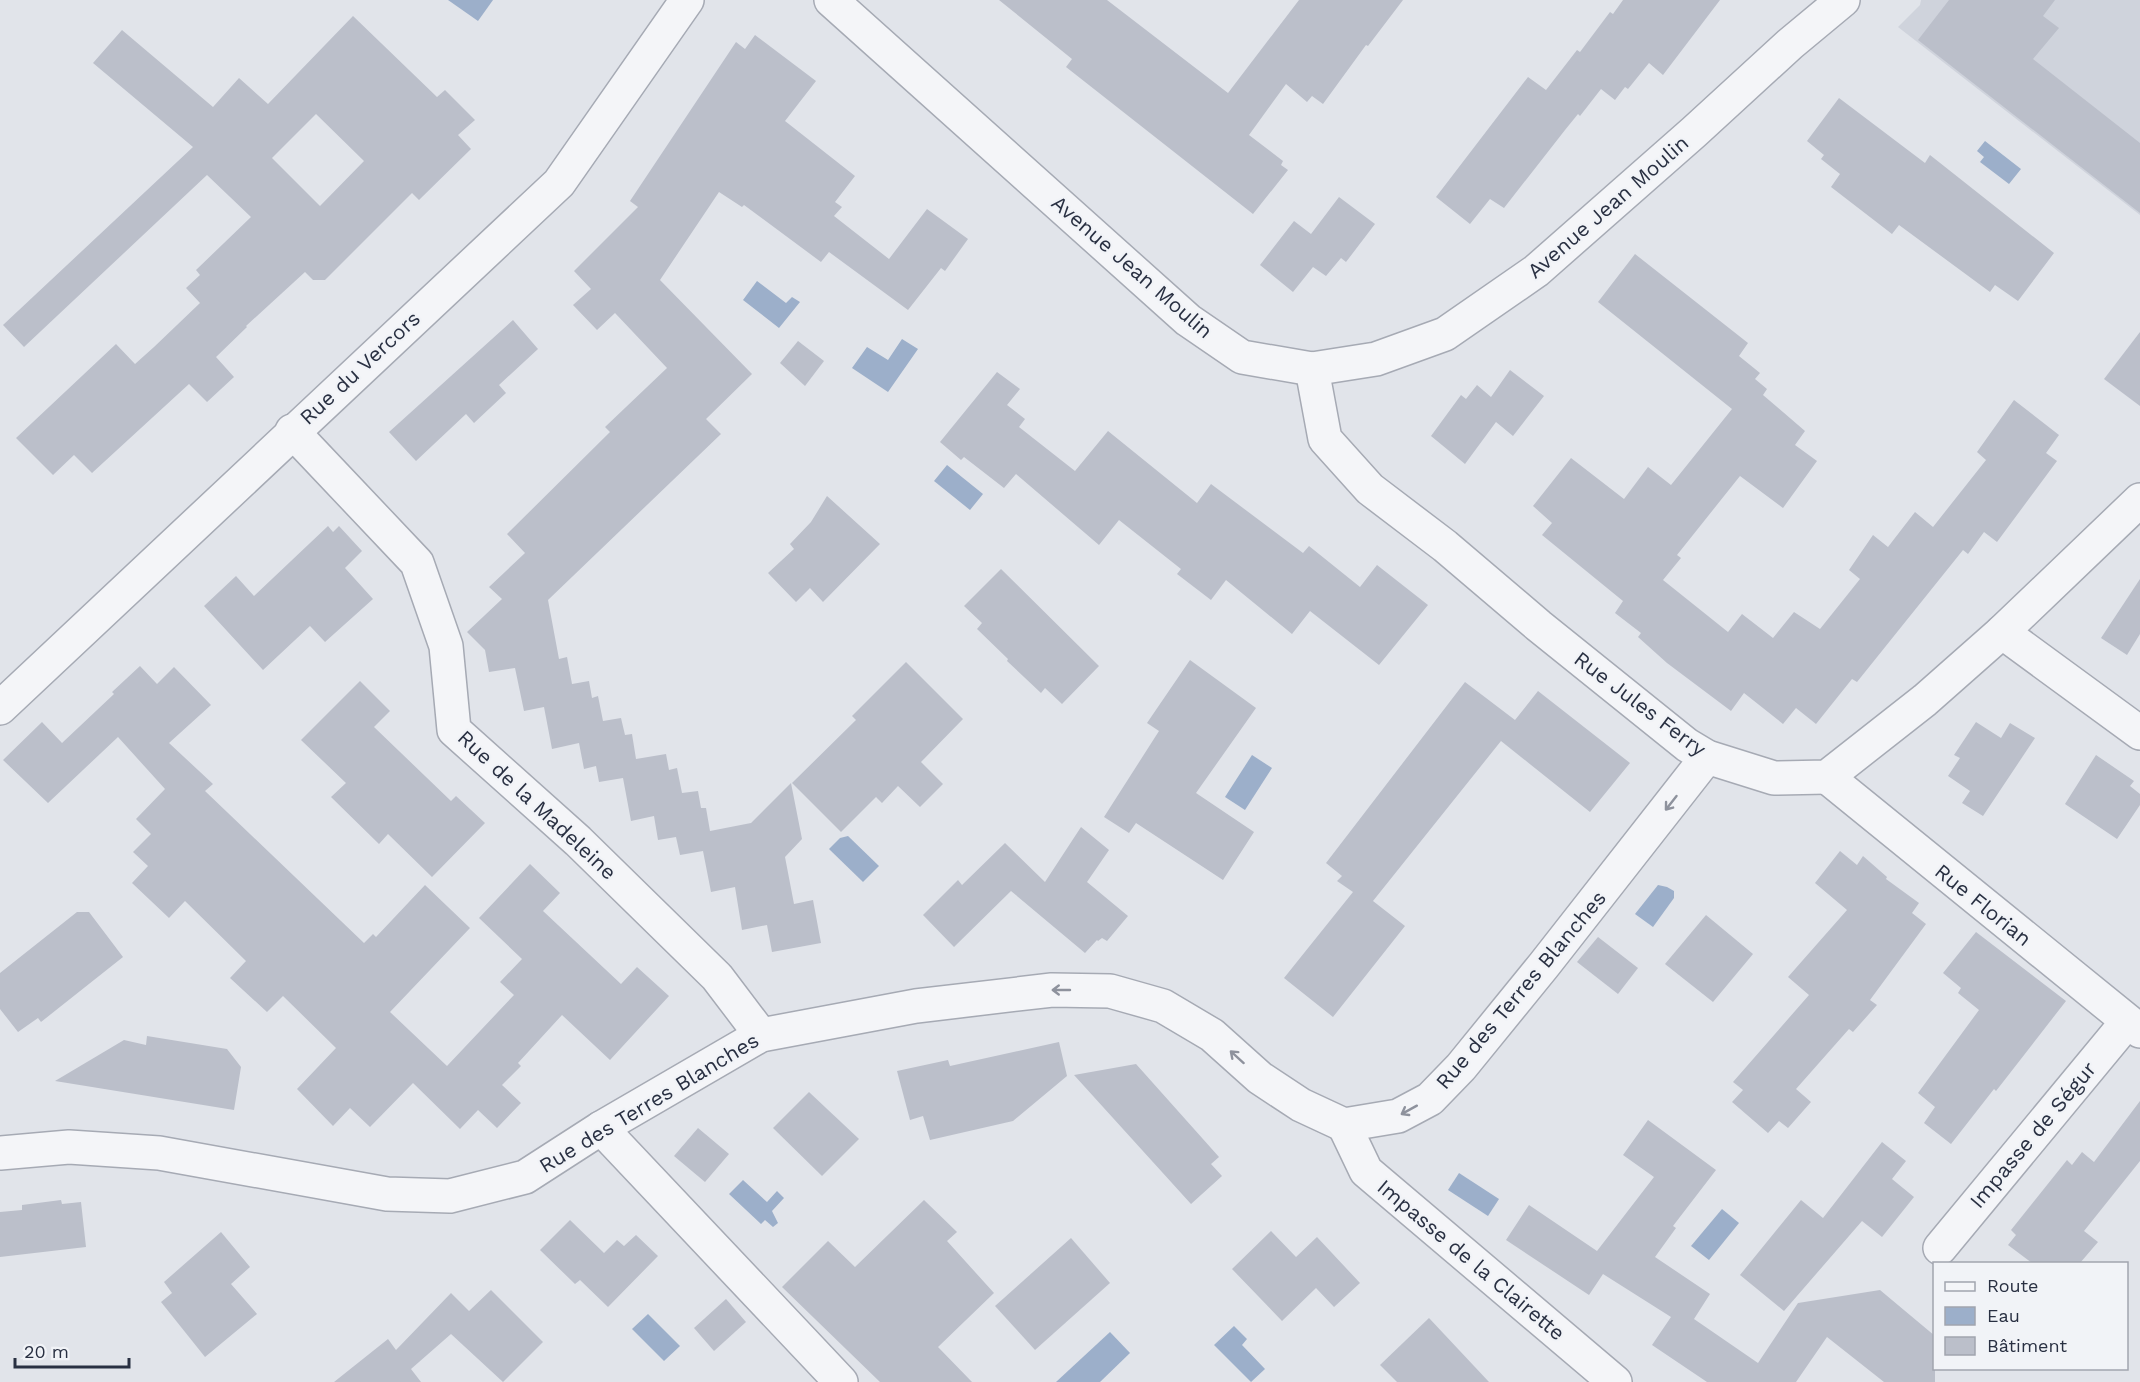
<svg xmlns="http://www.w3.org/2000/svg" width="2140" height="1382" viewBox="0 0 2140 1382" font-family="'Work Sans',sans-serif">
<rect width="100%" height="100%" fill="#e1e4ea"/>
<path fill="#cfd3dc" d="M1921,0H2140V215L1898,27L1920,5Z"/>
<g fill="#9cafca">
<path d="M448,0H493L478,21Z"/>
<path d="M1985,141L2021,169L2009,184L1980,162L1984,157L1977,151Z"/>
<path d="M757,281L786,303L792,297L800,302L779,328L743,300Z"/>
<path d="M902,339L918,349L888,392L852,368L867,347L888,360Z"/>
<path d="M947,465L983,494L970,510L934,481Z"/>
<path d="M1252,755L1272,768L1245,810L1225,797Z"/>
<path d="M848,836L879,866L863,882L829,849L840,838Z"/>
<path d="M1658,885L1667,887L1674,891V898L1653,927L1635,914Z"/>
<path d="M1459,1173L1499,1199L1488,1216L1448,1190Z"/>
<path d="M743,1180L767,1202L777,1191L784,1198L772,1211L778,1223L773,1227L765,1220L761,1224L729,1194Z"/>
<path d="M1722,1209L1739,1223L1709,1260L1691,1246Z"/>
<path d="M648,1314L680,1346L664,1361L632,1329Z"/>
<path d="M1234,1326L1247,1339L1242,1345L1265,1369L1251,1382L1214,1345Z"/>
<path d="M1110,1332L1130,1353L1100,1382H1056Z"/>
</g>
<g fill="#bbbfca" fill-rule="evenodd">
<path d="M999,0H1107L1228,93L1299,0H1403L1368,46L1366,45L1323,104L1312,96L1307,102L1286,84L1249,135L1283,161L1281,165L1288,170L1253,214L1066,67L1072,59Z"/>
<path d="M1623,0H1720L1663,75L1649,63L1628,89L1625,87L1615,100L1601,89L1580,116L1578,114L1565,130L1504,208L1490,199L1470,224L1436,197L1528,77L1546,90L1577,50L1580,52L1610,12L1613,14Z"/>
<path d="M1949,0H2055L2043,16L2059,28L2033,59L2140,143V213L1918,40Z"/>
<path d="M353,16L437,97L445,90L475,120L458,135L471,149L419,200L412,193L325,280H313L305,272L246,326L247,327L216,357L234,377L207,402L189,384L92,473L74,455L53,475L16,438L116,344L135,364L154,347L200,303L186,288L200,275L196,270L251,217L207,175L24,347L3,325L193,147L93,63L122,30L213,107L239,78L268,104ZM316,114L364,161L320,206L272,158Z"/>
<path d="M755,35L816,81L785,121L855,176L835,202L842,207L834,216L889,259L927,209L968,239L945,271L941,268L908,310L829,252L821,262L744,205L742,207L719,192L660,280L752,374L706,419L721,434L548,600L559,659L567,657L572,684L589,681L592,698L598,696L603,721L621,718L625,735L632,734L636,759L666,754L669,770L677,768L682,793L698,791L701,808H706L710,831L751,823L791,783L802,839L785,857L794,904L813,900L821,943L772,952L767,925L742,930L735,887L711,892L703,851L680,855L676,837L658,840L654,816L631,821L623,778L599,782L596,766L584,769L579,743L552,749L544,707L524,711L515,668L489,672L485,650L467,632L502,599L489,587L525,553L507,534L610,432L605,427L667,368L615,313L597,330L573,305L591,289L574,271L638,207L630,201L736,42L745,49Z"/>
<path d="M1839,98L1925,163L1930,155L2054,253L2018,301L1995,285L1990,292L1899,225L1892,234L1831,187L1840,174L1821,159L1824,155L1807,141Z"/>
<path d="M1339,197L1375,224L1346,262L1341,258L1326,276L1313,267L1293,292L1260,265L1294,221L1311,234Z"/>
<path d="M1635,254L1748,343L1739,356L1760,373L1755,379L1767,389L1763,395L1805,431L1795,445L1817,461L1783,508L1740,476L1677,555L1681,558L1663,580L1728,632L1742,614L1773,638L1794,612L1820,629L1860,579L1849,570L1873,535L1888,547L1915,512L1933,527L1986,460L1977,452L2014,400L2059,435L2046,453L2057,461L1997,542L1984,532L1968,554L1963,550L1857,682L1852,679L1816,724L1796,708L1783,724L1744,693L1731,711L1667,663L1638,637L1641,633L1615,613L1623,601L1542,535L1552,523L1533,506L1571,458L1624,499L1648,467L1671,485L1732,409L1598,302Z"/>
<path d="M513,320L538,349L499,385L506,393L474,423L466,414L416,461L389,432Z"/>
<path d="M2140,332V406L2104,379Z"/>
<path d="M798,341L824,361L805,386L780,363Z"/>
<path d="M1510,370L1544,396L1513,436L1496,422L1465,464L1431,436L1461,395L1466,399L1477,385L1491,397Z"/>
<path d="M997,372L1020,389L1007,405L1025,419L1019,427L1075,471L1108,431L1197,503L1211,484L1303,553L1309,546L1360,587L1377,565L1428,605L1379,665L1310,611L1292,634L1226,580L1211,600L1177,574L1181,569L1119,520L1099,545L1016,474L1004,488L964,457L961,460L940,442Z"/>
<path d="M827,496L880,544L823,602L810,588L796,602L768,573L794,549L790,544L811,522Z"/>
<path d="M328,526L333,532L339,526L362,551L345,568L373,599L325,642L310,626L263,670L204,606L236,576L254,596Z"/>
<path d="M1001,569L1099,666L1062,704L1045,688L1041,693L1007,661L1008,659L977,629L982,623L964,606Z"/>
<path d="M2140,579V634L2127,655L2101,638Z"/>
<path d="M1190,660L1256,708L1196,793L1254,832L1223,880L1136,823L1129,833L1104,817L1159,731L1147,723Z"/>
<path d="M906,662L963,719L921,762L943,784L920,807L898,786L882,803L876,797L841,832L792,783L856,720L852,716Z"/>
<path d="M140,666L157,684L174,667L211,705L169,743L213,784L205,791L364,943L373,934L376,937L425,885L470,928L390,1012L447,1066L514,995L500,982L522,959L479,918L530,864L560,893L543,911L621,984L637,967L669,996L610,1060L562,1015L518,1063L521,1066L502,1085L521,1103L497,1128L478,1110L460,1129L413,1083L370,1127L350,1108L333,1126L297,1089L336,1048L283,996L267,1012L230,978L246,961L185,901L169,918L132,883L148,866L133,852L151,834L136,819L165,789L118,737L48,803L3,760L42,722L62,743L114,694L112,692Z"/>
<path d="M360,681L390,711L374,727L451,801L456,796L485,823L432,877L388,834L379,844L331,797L346,783L301,740Z"/>
<path d="M1465,682L1515,720L1538,691L1630,763L1590,812L1501,741L1373,901L1405,926L1333,1017L1284,978L1353,892L1337,881L1342,876L1326,863Z"/>
<path d="M1976,722L2001,738L2010,723L2035,738L1983,816L1962,803L1970,791L1948,776L1960,758L1954,755Z"/>
<path d="M2096,755L2134,781L2130,786L2140,794V805L2117,839L2065,804Z"/>
<path d="M1081,827L1109,850L1087,882L1128,916L1107,941L1102,938L1098,941L1097,940L1085,953L1011,891L954,947L923,915L958,880L962,885L1005,843L1045,882Z"/>
<path d="M1840,851L1857,865L1863,856L1887,877L1886,879L1919,903L1912,913L1926,924L1870,1000L1877,1005L1853,1032L1849,1029L1796,1089L1811,1102L1788,1128L1779,1121L1768,1133L1732,1102L1743,1090L1733,1082L1809,995L1788,977L1847,910L1815,883Z"/>
<path d="M77,912H89L123,957L41,1022L38,1018L18,1032L0,1009V973Z"/>
<path d="M1706,915L1753,954L1713,1002L1665,964Z"/>
<path d="M1976,932L2066,1001L1996,1091L1994,1089L1951,1144L1924,1123L1935,1107L1918,1093L1979,1010L1958,993L1961,988L1943,973Z"/>
<path d="M1598,937L1638,968L1618,994L1577,962Z"/>
<path d="M147,1036L227,1049L241,1067L234,1110L55,1081L124,1040L146,1045Z"/>
<path d="M1059,1042L1067,1076L1013,1121L930,1140L923,1116L910,1120L897,1071L948,1060L950,1066Z"/>
<path d="M1136,1064L1219,1157L1211,1164L1222,1176L1191,1204L1074,1075Z"/>
<path d="M809,1092L859,1139L822,1176L773,1128Z"/>
<path d="M2140,1101V1161L2084,1231L2098,1242L2080,1263H2032L2008,1245L2016,1235L2011,1230L2067,1160L2072,1165L2082,1152L2094,1162Z"/>
<path d="M1648,1120L1716,1170L1673,1226L1676,1228L1655,1257L1710,1294L1694,1319L1758,1363L1798,1303L1880,1290L1935,1336V1382H1884L1827,1337L1796,1382H1707L1652,1345L1671,1317L1603,1274L1589,1295L1506,1240L1529,1205L1597,1251L1654,1177L1623,1155Z"/>
<path d="M698,1128L729,1154L705,1182L674,1156Z"/>
<path d="M1882,1142L1906,1161L1892,1179L1914,1197L1882,1237L1862,1221L1784,1311L1740,1275L1801,1200L1823,1218Z"/>
<path d="M61,1200L62,1204L81,1202L86,1247L0,1257V1212L22,1210V1205Z"/>
<path d="M924,1200L957,1232L947,1241L994,1293L938,1347L972,1382H880L782,1287L828,1241L855,1267Z"/>
<path d="M570,1220L604,1253L617,1240L624,1246L636,1235L658,1256L608,1307L580,1280L575,1284L540,1250Z"/>
<path d="M1271,1231L1296,1257L1317,1237L1360,1283L1334,1307L1316,1288L1282,1321L1232,1269Z"/>
<path d="M221,1232L250,1267L231,1284L257,1314L205,1357L161,1302L172,1293L164,1282Z"/>
<path d="M1071,1238L1110,1283L1035,1350L995,1306Z"/>
<path d="M491,1290L543,1342L503,1382L451,1334L411,1369L421,1382H334L388,1339L396,1350L451,1293L469,1311Z"/>
<path d="M726,1299L746,1322L714,1351L694,1328Z"/>
<path d="M1429,1318L1489,1382H1397L1380,1365Z"/>
</g>
<g fill="none" stroke-linecap="round" stroke-linejoin="round">
<defs>
<g id="street">
<path d="M831,0L1188,320L1242,357L1312,369L1376,359L1445,334L1536,271L1694,132L1790,44L1843,0"/>
<path d="M1312,369L1325,439L1370,489L1445,546L1539,626L1687,745L1707,757L1774,778L1827,777L1925,700L2002,632L2140,500"/>
<path d="M292,431L417,563L446,646L454,730L578,841L717,977L761,1035"/>
<path d="M2002,632L2140,733"/>
<path d="M0,708L559,183L687,0"/>
<path d="M1827,777L2140,1031"/>
<path d="M1344,1125L1366,1171L1615,1382"/>
<path d="M601,1128L841,1382"/>
<path d="M0,1153L69,1147L159,1153L387,1194L450,1196L525,1177L601,1128L761,1035L916,1006L1052,990L1110,991L1163,1006L1212,1035L1260,1078L1301,1105L1344,1125L1398,1116L1430,1099L1461,1067L1544,965L1707,757"/>
<path d="M1940,1248L2127,1022"/>
</g>
</defs>
<use href="#street" stroke="#a6aab4" stroke-width="36"/>
<use href="#street" stroke="#f4f5f8" stroke-width="33"/>
</g>
<defs><path id="oneway-shaft" d="M-6 0H5M1.5-3L5.5 0L1.5 3" fill="none" stroke-width="1.6" stroke-linecap="round" stroke-linejoin="round" transform="scale(1.5)"/></defs>
<g stroke="#8e929d">
<use href="#oneway-shaft" transform="translate(1671 803) rotate(128)"/>
<use href="#oneway-shaft" transform="translate(1061 990) rotate(-180)"/>
<use href="#oneway-shaft" transform="translate(1237 1057) rotate(-138)"/>
<use href="#oneway-shaft" transform="translate(1409 1110) rotate(151)"/>
</g>
<g text-anchor="middle" stroke-width="4.5" stroke-linejoin="round" paint-order="stroke">
<g font-size="21" fill="#293042" stroke="#f1f3f7">
<text transform="translate(1608 207) rotate(-41)" y="7">Avenue Jean Moulin</text>
<text transform="translate(1132 267) rotate(41)" y="7">Avenue Jean Moulin</text>
<text transform="translate(360 368) rotate(-43)" y="7">Rue du Vercors</text>
<text transform="translate(1640 704) rotate(37)" y="7">Rue Jules Ferry</text>
<text transform="translate(537 805) rotate(43)" y="7">Rue de la Madeleine</text>
<text transform="translate(1983 905) rotate(39)" y="7">Rue Florian</text>
<text transform="translate(1521 990) rotate(-50)" y="7">Rue des Terres Blanches</text>
<text transform="translate(649 1103) rotate(-31)" y="7">Rue des Terres Blanches</text>
<text transform="translate(2033 1135) rotate(-50)" y="7">Impasse de Ségur</text>
<text transform="translate(1471 1260) rotate(40)" y="7">Impasse de la Clairette</text>
</g>
</g>
<rect x="1933" y="1262" width="195" height="108" fill="#f1f3f7" stroke="#a1a5af" stroke-width="1.5"/>
<rect x="1945" y="1282" width="30" height="9" fill="#f4f5f8" stroke="#a1a5af" stroke-width="1.5"/>
<text x="1987" y="1292" font-size="18" fill="#293042">Route</text>
<rect x="1945" y="1307" width="30" height="18" fill="#9cafca" stroke="#a1a5af" stroke-width="1.5"/>
<text x="1987" y="1322" font-size="18" fill="#293042">Eau</text>
<rect x="1945" y="1337" width="30" height="18" fill="#bbbfca" stroke="#a1a5af" stroke-width="1.5"/>
<text x="1987" y="1352" font-size="18" fill="#293042">Bâtiment</text>
<path d="M15 1358v9h114v-9" fill="none" stroke="#293042" stroke-width="3"/>
<text x="24" y="1358" font-size="18" fill="#293042" stroke="#f1f3f7" stroke-width="4.5" paint-order="stroke">20 m</text>
</svg>
